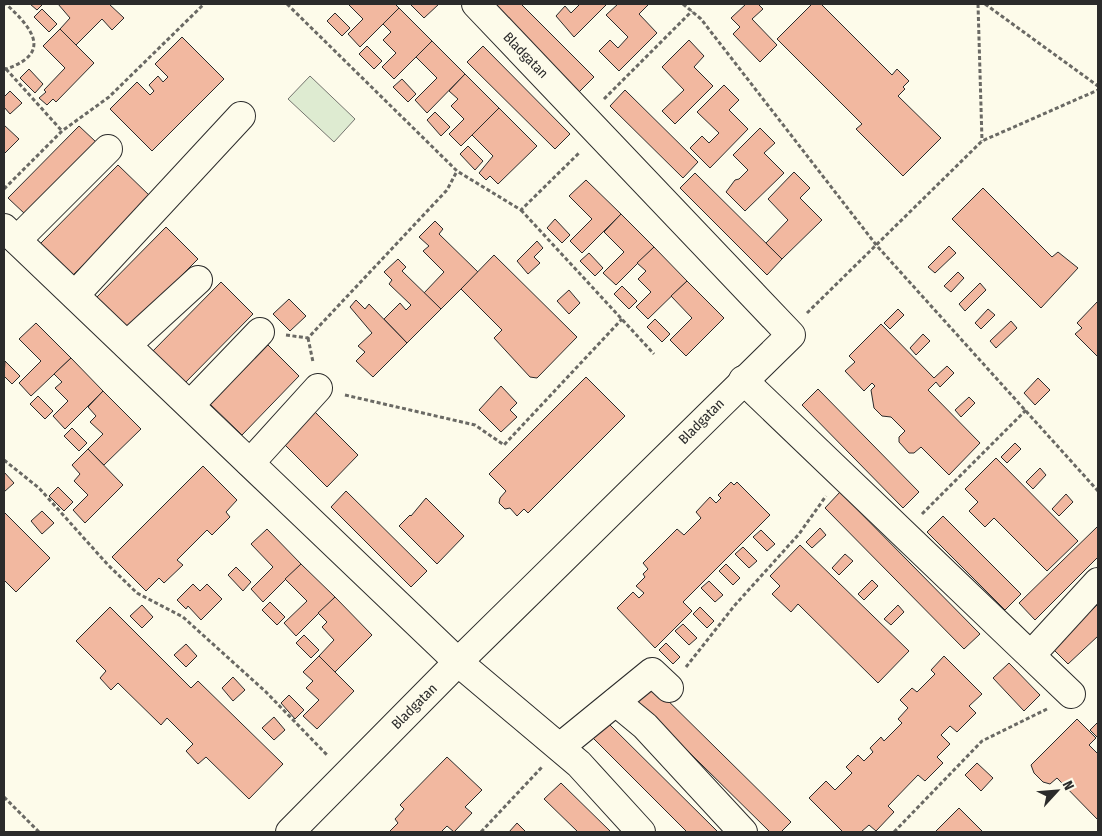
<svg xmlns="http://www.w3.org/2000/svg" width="1102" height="836" viewBox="0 0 1102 836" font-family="'Fira Sans Condensed',sans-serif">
<rect width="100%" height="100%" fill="#fdfbea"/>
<path fill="#deebd1" stroke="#74746e" d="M310,76L355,119L334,142L288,99Z"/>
<g fill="#f2b8a0" stroke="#2b2b2b">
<path d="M30,4H43L37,10Z"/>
<path d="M58,4H109L124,18L112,30L102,19L76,45L60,29L70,18Z"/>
<path d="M351,4H395L399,8L360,47L348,34L363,19L349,5Z"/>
<path d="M410,4H439L424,18Z"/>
<path d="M489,4H521L594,77L578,93Z"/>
<path d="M580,4H607L574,37L556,16L565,6L571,13Z"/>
<path d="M618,4H649L639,14L657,33L619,71L599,51L610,40L618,48L628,37L606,15Z"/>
<path d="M746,4H758L763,9L752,19L777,45L760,62L733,34L740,27L731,18Z"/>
<path d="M812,4H821L892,75L897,69L909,81L903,87L905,89L898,96L941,138L903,176L856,129L862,124L777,39Z"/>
<path d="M399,8L432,41L394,79L382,67L396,53L383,40L391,32L383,24Z"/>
<path d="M42,9L57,24L49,32L34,17Z"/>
<path d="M335,13L350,28L342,36L327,21Z"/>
<path d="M60,29L94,63L56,102L53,99L47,105L39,98L46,92L44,90L65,68L43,46Z"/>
<path d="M182,37L224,79L152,151L110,109L137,82L150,95L154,91L149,85L158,76L163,82L168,77L155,64Z"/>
<path d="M689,40L704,56L694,67L713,86L675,124L662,111L684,90L662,67Z"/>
<path d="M432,41L465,74L427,113L415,100L437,78L416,57Z"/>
<path d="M367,46L382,61L374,69L359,54Z"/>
<path d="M483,46L570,134L555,149L467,62Z"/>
<path d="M29,69L43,84L35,93L20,78Z"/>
<path d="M465,74L499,108L461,146L449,134L464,119L451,106L458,99L449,91Z"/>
<path d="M402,79L416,94L408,102L393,87Z"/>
<path d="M724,85L739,100L729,110L748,129L710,168L690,148L702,136L709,143L719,133L697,112Z"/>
<path d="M625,90L698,162L683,178L610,106Z"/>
<path d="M10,91L22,103L10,114L4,107V97Z"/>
<path d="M499,108L537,146L498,184L490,176L486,180L479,173L493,156L472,135Z"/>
<path d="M435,112L450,127L441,136L427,120Z"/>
<path d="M4,125L19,139L4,154Z"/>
<path d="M79,126L96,142L25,214L8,198Z"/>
<path d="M760,128L775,143L764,153L784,173L745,211L726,192L735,180L739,179L748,170L733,155Z"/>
<path d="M468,146L483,161L475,170L460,154Z"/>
<path d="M118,165L151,197L72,276L40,244Z"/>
<path d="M794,172L810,188L800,198L822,220L782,259L766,243L788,220L768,199Z"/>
<path d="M695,173L782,259L767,275L680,188Z"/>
<path d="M586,180L621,214L582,253L570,241L592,219L569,196Z"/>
<path d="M983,188L1052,257L1058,252L1078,268L1041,308L952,219Z"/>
<path d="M621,214L654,247L616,285L603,273L624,252L604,232Z"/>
<path d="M555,219L570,235L562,243L547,228Z"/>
<path d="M435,221L443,229L439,234L478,272L441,309L424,293L444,272L423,251L429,246L419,237Z"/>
<path d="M166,227L198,259L126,331L94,300Z"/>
<path d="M537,241L543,248L534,257L540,263L528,274L517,261Z"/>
<path d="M949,246L956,253L935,273L928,267Z"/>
<path d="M654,247L687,281L648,319L636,307L651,292L638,279L646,271L637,263Z"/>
<path d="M589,253L603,268L595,276L580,261Z"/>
<path d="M494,255L577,337L537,378L530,377L494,338L502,330L461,289Z"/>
<path d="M398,259L406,267L402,271L441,309L407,343L384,319L400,303L406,310L411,305L389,284L392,280L384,272Z"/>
<path d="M958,272L964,278L951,292L944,286Z"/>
<path d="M687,281L724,318L686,356L670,340L692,318L671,296Z"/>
<path d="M221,282L253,314L181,387L149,355Z"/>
<path d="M980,283L986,290L965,311L959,304Z"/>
<path d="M622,286L637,301L629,309L614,294Z"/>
<path d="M569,290L580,303L569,314L557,301Z"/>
<path d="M289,299L306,316L290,331L273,314Z"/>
<path d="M356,300L365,309L369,304L407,343L373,377L356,361L365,352L358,346L372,333L350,307Z"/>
<path d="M1098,301V357L1075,334L1082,328L1077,323Z"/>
<path d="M898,309L904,315L890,329L884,323Z"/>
<path d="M988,309L995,315L981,329L975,323Z"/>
<path d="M655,319L670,334L662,342L647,327Z"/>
<path d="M1011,321L1017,328L996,348L990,341Z"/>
<path d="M36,323L71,358L31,396L19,383L41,361L19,339Z"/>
<path d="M881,324L934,378L947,366L954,373L940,387L936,382L928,390L980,443L949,475L921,447L914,453H909L899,442V437L905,431L891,417L882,416L874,408L871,390L875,386L872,383L864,391L845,371L855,362L849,356Z"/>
<path d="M923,334L930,341L916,355L910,348Z"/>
<path d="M268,345L299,376L242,435L210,404Z"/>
<path d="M71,358L103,391L65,429L53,416L68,401L55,388L62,382L54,374Z"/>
<path d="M5,361L20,376L12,384L4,376Z"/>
<path d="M586,377L625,416L528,513L524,509L517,516L510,508L505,509L499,503L500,498L506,491L489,474Z"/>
<path d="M1038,378L1050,390L1035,405L1024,393Z"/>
<path d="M501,386L517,403L510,410L517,417L501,432L479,410Z"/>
<path d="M818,389L919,492L903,508L802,405Z"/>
<path d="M103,391L141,429L104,465L88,449L103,434L90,422L96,416L88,407Z"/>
<path d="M38,396L53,411L45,419L30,404Z"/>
<path d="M969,397L975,403L961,417L955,410Z"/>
<path d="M314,411L358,455L327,487L283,443Z"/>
<path d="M72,428L87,443L79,451L64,436Z"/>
<path d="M1015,443L1021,449L1007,463L1001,457Z"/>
<path d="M88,449L123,485L85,523L73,510L88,495L74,481L80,474L72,465Z"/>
<path d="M996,458L1078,541L1047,571L994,518L985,527L969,511L978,502L965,489Z"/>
<path d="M203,466L237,500L226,512L230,517L212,535L207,530L177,560L183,565L164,583L159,578L146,591L112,557Z"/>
<path d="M1040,468L1046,475L1033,489L1026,482Z"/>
<path d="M4,472L14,483L4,492Z"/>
<path d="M731,482L734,485L737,482L770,515L683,602L692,611L655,648L617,608L633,592L639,598L644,593L636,586L645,577L643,574L648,569L643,563L677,529L684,535L701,518L696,512L710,497L716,503L721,498L718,495Z"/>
<path d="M58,487L73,502L64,511L49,496Z"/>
<path d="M346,491L427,571L411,587L331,507Z"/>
<path d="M840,492L980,634L964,649L825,508Z"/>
<path d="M1066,494L1073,502L1059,516L1052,509Z"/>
<path d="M426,498L464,536L437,564L399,526L410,515L411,516Z"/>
<path d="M42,511L54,523L42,534L31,521Z"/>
<path d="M4,512L50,558L16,592L4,580Z"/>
<path d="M943,516L1021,594L1005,610L927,532Z"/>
<path d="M1098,526V557L1035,620L1019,603Z"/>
<path d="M820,528L826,535L812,548L806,542Z"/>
<path d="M267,529L301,564L263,602L251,589L273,567L251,544Z"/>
<path d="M761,530L775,544L767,551L753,537Z"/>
<path d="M800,545L909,651L878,683L798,604L791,612L772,594L780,586L770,576Z"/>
<path d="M743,547L757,561L749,568L735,554Z"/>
<path d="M845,554L853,561L839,575L832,568Z"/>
<path d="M301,564L335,597L296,636L284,623L307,601L285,579Z"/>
<path d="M726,564L740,578L733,585L719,571Z"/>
<path d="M236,567L251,582L243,591L228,575Z"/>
<path d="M872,580L878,586L864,600L858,594Z"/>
<path d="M709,581L723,595L715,602L701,588Z"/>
<path d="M193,584L200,591L207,584L222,599L201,620L188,606L186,609L177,600Z"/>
<path d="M335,597L372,635L335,672L319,656L334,640L322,627L327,622L318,613Z"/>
<path d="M270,602L285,617L277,625L262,610Z"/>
<path d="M1098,604V636L1068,664L1052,648Z"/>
<path d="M142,605L153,617L142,628L130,616Z"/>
<path d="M898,605L904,612L891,625L884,619Z"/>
<path d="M110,607L191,688L198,681L283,764L249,799L206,757L198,764L186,751L193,744L167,718L161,725L118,683L111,690L100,678L106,671L76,641Z"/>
<path d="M700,607L714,621L707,628L693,614Z"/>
<path d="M683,624L697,638L689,645L675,631Z"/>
<path d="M304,635L319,650L311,658L296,643Z"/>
<path d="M666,643L680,657L673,664L659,650Z"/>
<path d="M186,644L197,656L186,667L174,655Z"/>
<path d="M319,656L354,691L317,729L303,716L319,700L306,688L313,681L303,672Z"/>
<path d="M944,656L982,694L969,706L976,713L957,732L950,726L941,735L950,744L937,757L943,763L925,781L918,775L888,806L894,812L876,831L869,825L861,832H843L809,798L826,781L835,790L852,773L846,767L858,755L864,761L873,752L870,748L881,737L884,741L902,723L898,719L908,708L900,700L912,688L917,692L935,674L931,670Z"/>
<path d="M1009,663L1040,695L1024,711L993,678Z"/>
<path d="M233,677L245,690L233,701L222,688Z"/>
<path d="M649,682L791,822L781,832H770L634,698Z"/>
<path d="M289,695L304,710L295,719L281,703Z"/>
<path d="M274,717L285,730L274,740L262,728Z"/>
<path d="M1077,719L1096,738L1089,745L1098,754V820L1057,778L1050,784L1043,782L1034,773L1031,765Z"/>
<path d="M1098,722V738L1090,730Z"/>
<path d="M608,723L718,832H687L593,738Z"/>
<path d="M447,757L482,790L465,807L472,813L454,832L447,826L441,832H389L398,823L395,819L404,809L400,805Z"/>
<path d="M977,763L993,778L981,791L965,775Z"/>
<path d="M561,783L611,832H578L544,799Z"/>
<path d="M959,808L983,832H935Z"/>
<path d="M517,823L526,832H509Z"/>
</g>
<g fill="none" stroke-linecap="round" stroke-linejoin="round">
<defs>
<g id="minor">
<path d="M4,228L458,662L579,764L641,832"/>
<path d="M17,240L108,149"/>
<path d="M75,295L241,116"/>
<path d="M127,345L198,280"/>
<path d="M743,380L1071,694"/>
<path d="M190,405L260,332"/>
<path d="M250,463L318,388"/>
<path d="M1031,655L1098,582"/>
<path d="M616,702L645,726L743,832"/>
<path d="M560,747L652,672L669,688"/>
<path d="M290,832L458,662L791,335L476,4"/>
</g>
</defs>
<use href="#minor" stroke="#2b2b2b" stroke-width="30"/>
<g stroke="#6a6964" stroke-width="3" stroke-dasharray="4 2.5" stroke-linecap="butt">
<path d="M287,4L457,171L521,210L579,153"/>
<path d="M683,4L701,19L877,246L1098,491"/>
<path d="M978,4L982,141"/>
<path d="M985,4L1098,86"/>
<path d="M4,68L6,69C53,53 32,28 6,4"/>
<path d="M6,69L62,131"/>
<path d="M604,99L692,11"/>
<path d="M4,189L62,131L109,97L204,4"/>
<path d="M521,210L654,354"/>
<path d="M807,313L982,141L1098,90"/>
<path d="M286,335L308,338L447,190L457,171"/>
<path d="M308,338L313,362"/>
<path d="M345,395L475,425L504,445L622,319"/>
<path d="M4,460L39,488L108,565L137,593L183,617L266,692L328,756"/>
<path d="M922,514L1026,410"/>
<path d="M686,667L735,605L799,534L826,496"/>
<path d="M4,797L39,832"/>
<path d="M481,832L542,767"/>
<path d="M894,832L982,741L1047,709"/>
</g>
<use href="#minor" stroke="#fdfbea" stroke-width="28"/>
</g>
<g text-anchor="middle" stroke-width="4" stroke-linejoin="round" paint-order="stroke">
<g font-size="14" fill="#2b2b2b" stroke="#fdfbea">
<text transform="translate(526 55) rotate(46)" y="5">Bladgatan</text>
<text transform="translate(701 421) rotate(-45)" y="5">Bladgatan</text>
<text transform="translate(414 706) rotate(-45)" y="5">Bladgatan</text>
</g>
</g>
<rect width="1102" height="836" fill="none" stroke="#2b2b2b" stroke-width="10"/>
<g transform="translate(1057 791) rotate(64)" stroke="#fdfbea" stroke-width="4" paint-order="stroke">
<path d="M0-4L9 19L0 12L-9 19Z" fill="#2b2b2b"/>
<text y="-8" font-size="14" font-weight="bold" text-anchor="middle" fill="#2b2b2b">N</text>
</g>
</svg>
